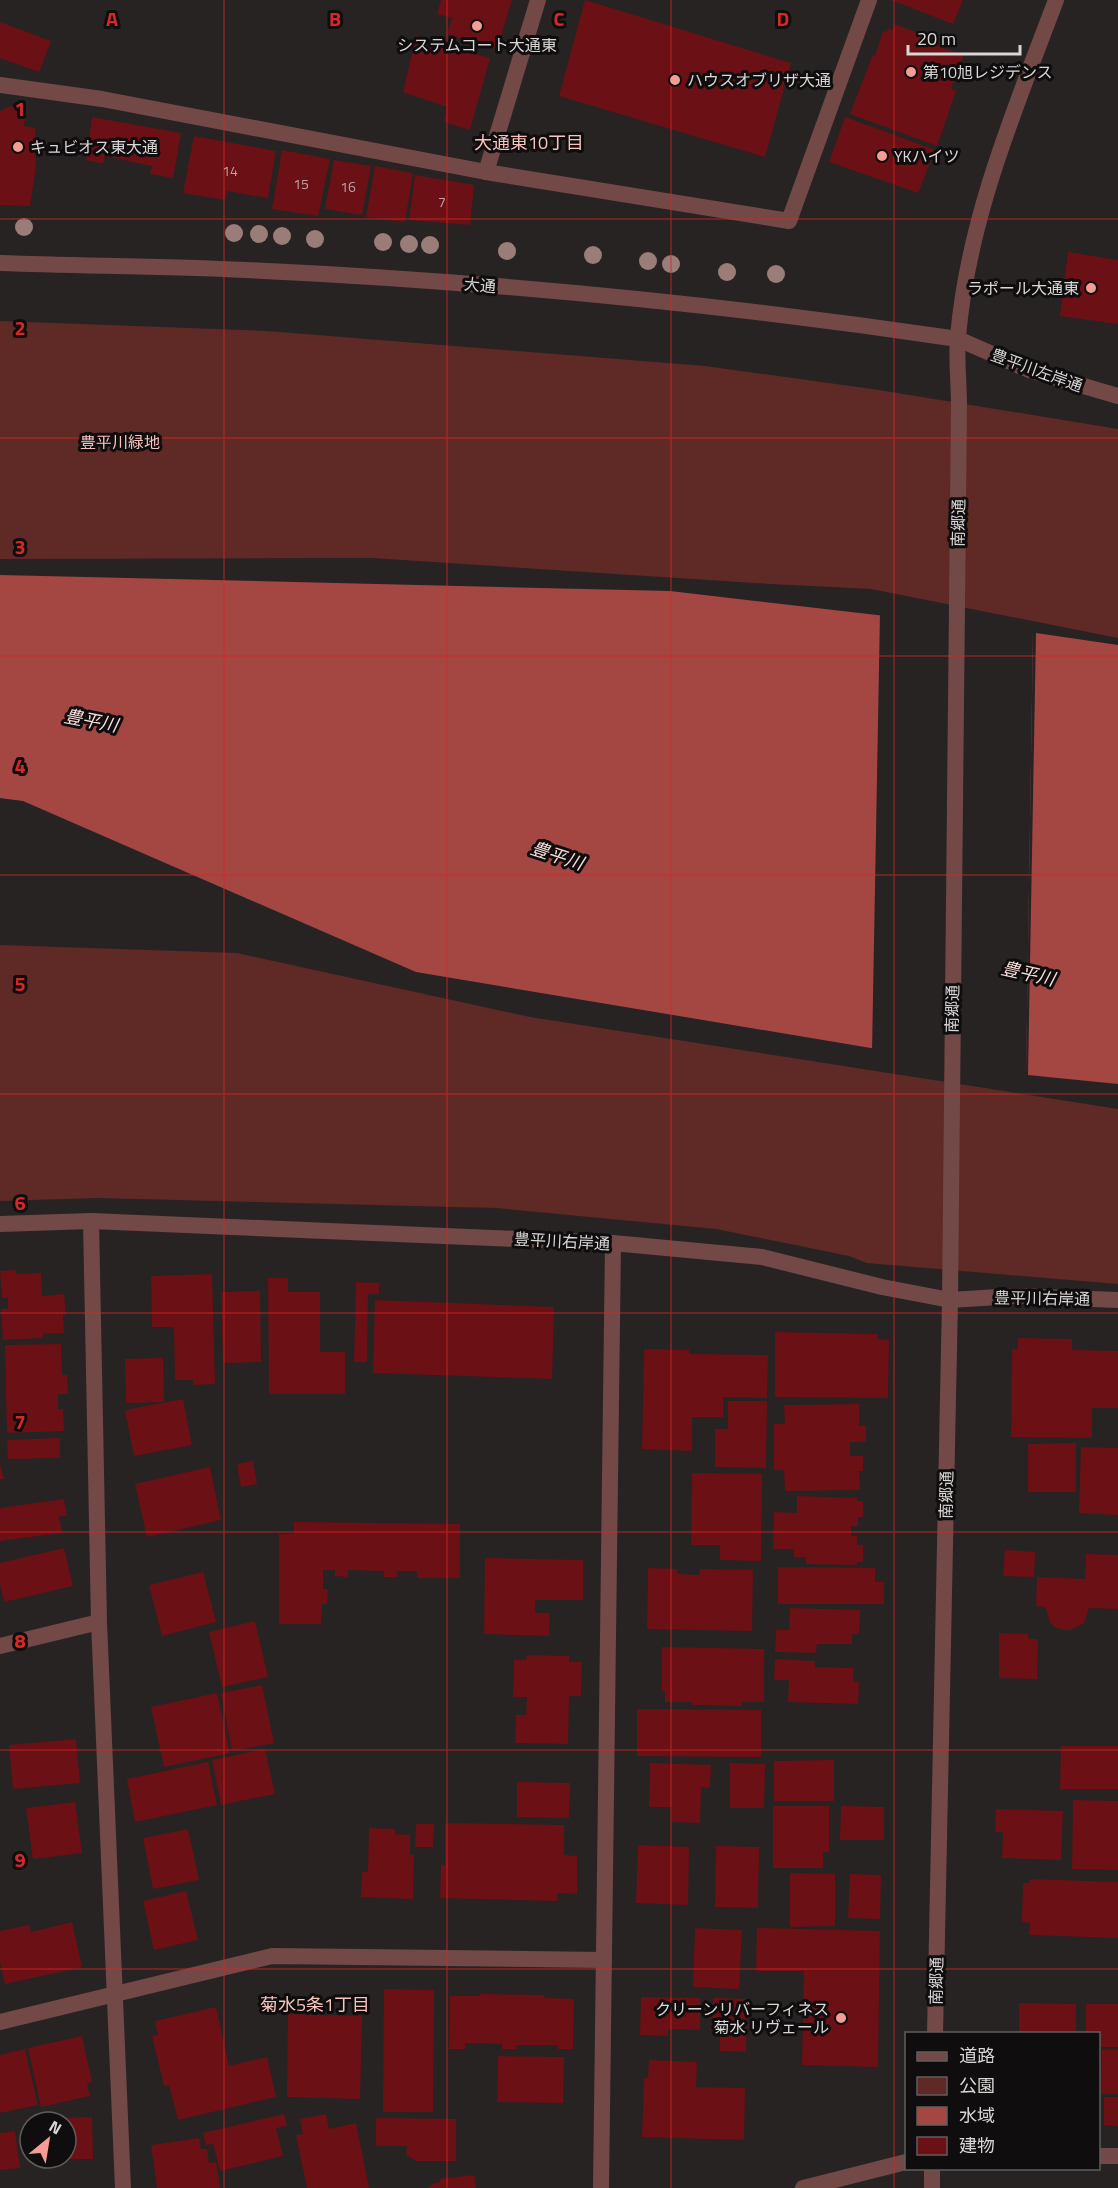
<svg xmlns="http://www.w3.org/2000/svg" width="1118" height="2188" viewBox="0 0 1118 2188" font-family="'Titillium Web','Noto Sans JP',sans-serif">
<rect width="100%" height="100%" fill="#272323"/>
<g fill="#5f2926">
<path d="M0,321L267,331L705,366L879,390L1118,429V638L871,589L754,583L372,558L0,559Z"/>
<path d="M0,945L237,953L530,1017L1118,1109V1284L867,1263L849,1256L716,1229L496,1208L97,1198L0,1201Z"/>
</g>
<g fill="#a44743">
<path d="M0,575L670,591L1033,633L1026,1074L416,972L23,801L0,798Z"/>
<path d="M1036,633L1118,645V1084L1028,1075Z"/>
</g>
<path fill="#272323" d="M880,612L1033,630L1026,1078L872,1052Z"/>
<g fill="#6b1014">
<path d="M441,0H512L497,49L447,34L452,18L437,14Z"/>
<path d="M585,0L791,63L765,157L559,96Z"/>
<path d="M891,0H963L953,24Z"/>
<path d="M0,22L51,41L39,72L0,58Z"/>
<path d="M895,24L926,36L923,41L964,55L951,89L956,91L937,146L850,114L873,54L875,56L883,31L887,32L888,28L892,30Z"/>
<path d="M416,36L490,58L470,130L444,122L447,107L403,92Z"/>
<path d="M11,106L26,110L24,126L35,128L36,166L30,206L0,205V111Z"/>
<path d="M92,117L181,133L173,178L150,174L152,166L105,156L103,164L86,160Z"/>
<path d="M845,117L935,150L918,193L829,162Z"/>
<path d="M194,136L276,151L268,198L227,191L225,200L183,193Z"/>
<path d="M282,150L330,159L318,216L272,209Z"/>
<path d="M334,160L371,166L362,215L325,209Z"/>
<path d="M375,166L413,173L405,222L366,217Z"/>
<path d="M415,175L474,185L470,225L409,220Z"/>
<path d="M1068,252L1118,260V324L1060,316Z"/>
<path d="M16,1270V1274L41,1273L42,1296L64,1294L66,1315L63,1314L64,1333L43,1334V1338L3,1340L1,1309H8V1297L2,1298L0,1271Z"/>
<path d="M212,1274L215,1384L193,1385V1380H175L174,1327H152L151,1276Z"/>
<path d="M268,1278H288V1292H320V1352H345V1394H269Z"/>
<path d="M356,1282L379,1283V1294H368L367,1362H354Z"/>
<path d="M260,1291L261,1362L223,1363L221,1292Z"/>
<path d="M375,1300L554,1307L552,1379L373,1373Z"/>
<path d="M775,1332L877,1334V1339L889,1340L888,1398L775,1397Z"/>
<path d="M1018,1338L1072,1339V1350L1118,1351V1408H1092V1438L1011,1437L1012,1349H1018Z"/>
<path d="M61,1344L62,1375H67L68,1394H58V1409H63L64,1431L7,1433L5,1345Z"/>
<path d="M644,1349L689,1350V1354L768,1355L767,1398L723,1397V1417H692V1451L642,1449Z"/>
<path d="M163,1358L164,1402L126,1403L125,1359Z"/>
<path d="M183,1399L192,1445L134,1456L125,1410Z"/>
<path d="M728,1401H767L766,1468L715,1467V1429H728Z"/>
<path d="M859,1404V1426H866V1442H850V1456H863V1471H859L860,1490L785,1491L784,1470H774V1424H785L784,1405Z"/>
<path d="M60,1438V1458L8,1459L7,1440Z"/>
<path d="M1076,1443V1492H1028V1444Z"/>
<path d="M1081,1447L1118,1448V1515L1079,1513Z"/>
<path d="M253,1461L257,1484L241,1487L237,1464Z"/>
<path d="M0,1464L4,1479H0Z"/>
<path d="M210,1467L221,1520L147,1537L135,1484Z"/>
<path d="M692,1473L762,1474L761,1561L720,1560V1545H691Z"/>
<path d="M797,1496L857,1498V1501H863V1517H858V1526H851V1536H857V1545H863V1562H857V1565L806,1564V1557H794V1549H773L774,1512L797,1513Z"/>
<path d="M64,1499L67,1516H59L62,1533L0,1541V1508Z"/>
<path d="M294,1522L460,1524V1578H417V1571H397V1577H384V1571L348,1570V1577L335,1576V1570H323V1589H328L327,1604H322L321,1624H279V1534H294Z"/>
<path d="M64,1548L73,1586L4,1602L0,1583V1563Z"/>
<path d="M1005,1550L1035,1552L1034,1577L1003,1576Z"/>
<path d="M1086,1554L1118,1555V1609L1089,1608L1084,1623L1071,1630H1063L1055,1627L1050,1622L1045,1607L1036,1606L1037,1577L1085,1579Z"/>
<path d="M485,1558L583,1560V1600H535V1613H550L549,1636L484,1634Z"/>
<path d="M778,1567L875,1568V1582H884V1604H778Z"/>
<path d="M648,1568L677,1569V1574L699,1575L700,1569L753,1570L752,1631L647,1629Z"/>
<path d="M203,1572L216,1622L162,1636L149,1585Z"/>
<path d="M790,1608L860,1610L859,1634H852V1644H817L816,1653L775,1652L776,1630H789Z"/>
<path d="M255,1621L268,1677L222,1687L209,1632Z"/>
<path d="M999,1633L1028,1634L1029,1639H1038L1037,1679L999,1678Z"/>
<path d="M662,1647L764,1649V1702H742V1706L692,1705V1702H665V1691H662Z"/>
<path d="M527,1655L569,1656V1662H582L581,1696H569L568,1744L515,1743L516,1715H526L527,1697H513L514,1660H526Z"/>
<path d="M775,1659L815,1661V1667L854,1668L853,1682H859L858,1704L788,1702L789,1680H774Z"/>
<path d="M262,1685L274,1743L232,1751L221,1693Z"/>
<path d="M217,1693L230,1753L164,1767L151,1707Z"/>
<path d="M637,1709L761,1710V1757L637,1756Z"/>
<path d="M76,1739L80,1783L13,1789L9,1745Z"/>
<path d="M1061,1746H1118V1789H1060Z"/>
<path d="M265,1749L275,1794L221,1805L212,1760Z"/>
<path d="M834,1760V1801H774V1761Z"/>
<path d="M208,1762L217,1805L135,1822L127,1779Z"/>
<path d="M650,1763L711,1765L710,1788L701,1787L700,1823L672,1822V1807H649Z"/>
<path d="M730,1763L765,1764L764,1808H730Z"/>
<path d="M517,1782L570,1783L569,1818L517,1817Z"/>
<path d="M1073,1800L1118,1801V1870L1072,1869Z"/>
<path d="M75,1802L82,1853L33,1859L26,1808Z"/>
<path d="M773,1806H829V1852H823V1868H773Z"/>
<path d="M841,1806L884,1807V1840H840Z"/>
<path d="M996,1809L1063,1811L1061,1860L1002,1858L1003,1832H995Z"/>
<path d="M445,1823L564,1825V1855L577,1856V1894L557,1893V1901L440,1898L441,1865H445Z"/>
<path d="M416,1824H434L433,1847H415Z"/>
<path d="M369,1828L395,1829V1834L410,1835V1855H414L413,1899L361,1897L362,1872H368Z"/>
<path d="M188,1829L199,1880L153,1889L143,1838Z"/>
<path d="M638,1845L689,1847L688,1905L636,1903Z"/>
<path d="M716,1846L759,1847L758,1908L715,1907Z"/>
<path d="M790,1873L835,1874V1926L790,1927Z"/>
<path d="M850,1874L881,1875L880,1919L848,1918Z"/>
<path d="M1030,1879L1118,1882V1938L1029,1935L1030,1923L1022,1922L1023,1883H1029Z"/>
<path d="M186,1891L198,1940L154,1950L143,1901Z"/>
<path d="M72,1922L82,1967L5,1984L0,1962V1931L29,1925L31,1932Z"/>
<path d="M695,1928L742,1930L739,1989L693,1987Z"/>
<path d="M757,1928L880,1931L878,2067L802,2065L804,1971H756Z"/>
<path d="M384,1989L434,1990L433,2112H383Z"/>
<path d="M480,1994L544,1995L545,1998L574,1999L573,2049H558V2045H516L517,2049H502V2044L465,2043V2049H449L450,1996H480Z"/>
<path d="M641,1997L700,1998V2030L668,2029V2036L640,2035Z"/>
<path d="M713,1998L747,1999L746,2052L720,2051V2034H712Z"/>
<path d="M1019,2003L1076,2004V2034H1019Z"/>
<path d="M1086,2004H1118V2047H1098V2034H1086Z"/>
<path d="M216,2007L229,2066L267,2057L276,2097L178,2120L169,2085L164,2086L152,2036L158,2035L155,2021Z"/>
<path d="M288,2014L362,2016L360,2099L287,2097Z"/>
<path d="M82,2036L92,2082L87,2084L90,2096L41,2107L28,2048Z"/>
<path d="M25,2049L38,2105L0,2113V2055Z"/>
<path d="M1102,2050H1118V2094H1101Z"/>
<path d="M498,2056L564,2057L563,2103L497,2102Z"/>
<path d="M649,2060L697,2062L696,2087L745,2088L744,2140L642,2137L644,2078H648Z"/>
<path d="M1104,2097H1118V2126L1104,2125Z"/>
<path d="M284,2114L287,2126L276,2128L283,2156L220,2171L213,2144L206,2145L203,2133Z"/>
<path d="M326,2114L329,2129L356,2123L369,2188H307L296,2135L303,2134L300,2119Z"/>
<path d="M92,2117L93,2159H66V2122H30V2158H46V2160H27L26,2119Z"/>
<path d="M376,2118L456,2119V2161H416L406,2155L407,2146H376Z"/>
<path d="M15,2131L20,2168L0,2170V2133Z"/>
<path d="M199,2138L201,2149H207L209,2163L216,2162L220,2188H157L151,2145Z"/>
<path d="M474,2175L476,2188H428L433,2184L440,2182L439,2179Z"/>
</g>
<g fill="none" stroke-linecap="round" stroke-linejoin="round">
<g stroke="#724946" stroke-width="16">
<path d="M0,85L102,99L486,172L789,221L869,0"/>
<path d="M486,172L538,0"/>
<path d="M958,339L1029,370L1118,396"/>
<path d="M91,1221L99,1622L123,2188"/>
<path d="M0,1646L99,1622"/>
<path d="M0,2022L272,1956L604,1960"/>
<path d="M1098,2156H1118"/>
<path d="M601,2188L613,1243"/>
<path d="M803,2188L906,2162"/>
</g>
<g stroke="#724946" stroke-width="16">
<path d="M0,263C82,266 164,266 246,270C484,281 722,304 958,339"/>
<path d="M0,1224L91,1221L613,1243L762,1257L882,1287L950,1300L1014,1296L1118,1300"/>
<path d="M935,2034L950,1300L959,405C959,383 956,359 958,337C968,219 1015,109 1056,0"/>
<path d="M932,2188V2168"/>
</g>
</g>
<g fill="#9a7c79">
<circle cx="24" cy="227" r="9"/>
<circle cx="234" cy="233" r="9"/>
<circle cx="259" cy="234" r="9"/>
<circle cx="282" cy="236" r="9"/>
<circle cx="315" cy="239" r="9"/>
<circle cx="383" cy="242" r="9"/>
<circle cx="409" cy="244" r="9"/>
<circle cx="430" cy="245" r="9"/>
<circle cx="507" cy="251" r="9"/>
<circle cx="593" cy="255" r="9"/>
<circle cx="648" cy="261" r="9"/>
<circle cx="671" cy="264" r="9"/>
<circle cx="727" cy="272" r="9"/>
<circle cx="776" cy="274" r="9"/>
</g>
<path fill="none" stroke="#d62828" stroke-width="1.5" stroke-opacity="0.55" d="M224,0V2188M447,0V2188M671,0V2188M894,0V2188M0,219H1118M0,438H1118M0,656H1118M0,875H1118M0,1094H1118M0,1313H1118M0,1532H1118M0,1750H1118M0,1969H1118"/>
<g fill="#f59c95" stroke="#0f0d0d" stroke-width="2">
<circle cx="477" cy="26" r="6"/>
<circle cx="911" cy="72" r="6"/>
<circle cx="675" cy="80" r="6"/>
<circle cx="18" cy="147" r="6"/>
<circle cx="882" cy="156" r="6"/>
<circle cx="1091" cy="288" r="6"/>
<circle cx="841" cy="2018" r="6"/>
</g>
<g text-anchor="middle" stroke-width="6" stroke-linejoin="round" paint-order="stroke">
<g font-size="14" fill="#bea4a6">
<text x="230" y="176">14</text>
<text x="301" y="189">15</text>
<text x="348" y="192">16</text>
<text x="442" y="207">7</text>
</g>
<g font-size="16" fill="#d9d6d6" stroke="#0f0d0d" text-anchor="start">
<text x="477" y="51" text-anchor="middle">システムコート大通東</text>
<text x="923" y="78">第10旭レジデンス</text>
<text x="687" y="86">ハウスオブリザ大通</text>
<text x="30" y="153">キュビオス東大通</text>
<text x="894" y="162">YKハイツ</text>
<text x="1079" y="294" text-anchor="end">ラポール大通東</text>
<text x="829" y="2015" text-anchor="end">クリーンリバーフィネス<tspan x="829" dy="18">菊水 リヴェール</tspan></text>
</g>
<g font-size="16" fill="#d9d6d6" stroke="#0f0d0d">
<text transform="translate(480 285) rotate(5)" y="6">大通</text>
<text transform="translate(1037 370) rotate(20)" y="6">豊平川左岸通</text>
<text transform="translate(958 523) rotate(-89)" y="6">南郷通</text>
<text transform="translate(952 1009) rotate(-89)" y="6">南郷通</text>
<text transform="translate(562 1241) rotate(3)" y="6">豊平川右岸通</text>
<text transform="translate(1042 1298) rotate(1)" y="6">豊平川右岸通</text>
<text transform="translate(946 1495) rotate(-89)" y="6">南郷通</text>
<text transform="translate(936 1981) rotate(-89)" y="6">南郷通</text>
</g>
<g font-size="16" fill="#f9c4bf" stroke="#0f0d0d">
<text x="120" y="448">豊平川緑地</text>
</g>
<g font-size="18" fill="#f6c3be" stroke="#0f0d0d">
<text x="529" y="149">大通東10丁目</text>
<text x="315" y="2011">菊水5条1丁目</text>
</g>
<g font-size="18" font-style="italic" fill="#f9ddda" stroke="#0f0d0d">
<text transform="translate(91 721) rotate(11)" y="6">豊平川</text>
<text transform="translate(557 856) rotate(18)" y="6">豊平川</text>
<text transform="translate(1028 974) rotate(13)" y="6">豊平川</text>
</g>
</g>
<g font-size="20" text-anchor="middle" font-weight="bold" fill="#d62828" stroke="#0f0d0d" stroke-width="6" stroke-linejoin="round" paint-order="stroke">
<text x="112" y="26">A</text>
<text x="335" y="26">B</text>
<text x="559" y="26">C</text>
<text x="783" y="26">D</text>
<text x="20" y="116">1</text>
<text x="20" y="335">2</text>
<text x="20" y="554">3</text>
<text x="20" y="773">4</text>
<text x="20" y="991">5</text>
<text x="20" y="1210">6</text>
<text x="20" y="1429">7</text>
<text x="20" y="1648">8</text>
<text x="20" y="1867">9</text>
</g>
<rect x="905" y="2032" width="195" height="138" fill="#0f0d0d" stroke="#605d5d" stroke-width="1.5"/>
<rect x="917" y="2052" width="30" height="9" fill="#724946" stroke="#605d5d" stroke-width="1.5"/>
<text x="959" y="2062" font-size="18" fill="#d9d6d6">道路</text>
<rect x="917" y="2077" width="30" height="18" fill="#5f2926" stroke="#605d5d" stroke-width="1.5"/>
<text x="959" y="2092" font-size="18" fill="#d9d6d6">公園</text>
<rect x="917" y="2107" width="30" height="18" fill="#a44743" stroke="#605d5d" stroke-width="1.5"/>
<text x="959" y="2122" font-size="18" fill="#d9d6d6">水域</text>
<rect x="917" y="2137" width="30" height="18" fill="#6b1014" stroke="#605d5d" stroke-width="1.5"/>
<text x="959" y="2152" font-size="18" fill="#d9d6d6">建物</text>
<g transform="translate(48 2140) rotate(30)"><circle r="28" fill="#0f0d0d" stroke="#605d5d" stroke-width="1.5"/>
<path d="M0-4.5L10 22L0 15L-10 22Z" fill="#f59c95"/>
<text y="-9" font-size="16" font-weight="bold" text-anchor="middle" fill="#d9d6d6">N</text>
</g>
<path d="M908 45v9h112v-9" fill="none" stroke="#d9d6d6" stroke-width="3"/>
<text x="917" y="45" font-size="18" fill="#d9d6d6" stroke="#0f0d0d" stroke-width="4.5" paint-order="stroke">20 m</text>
</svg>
